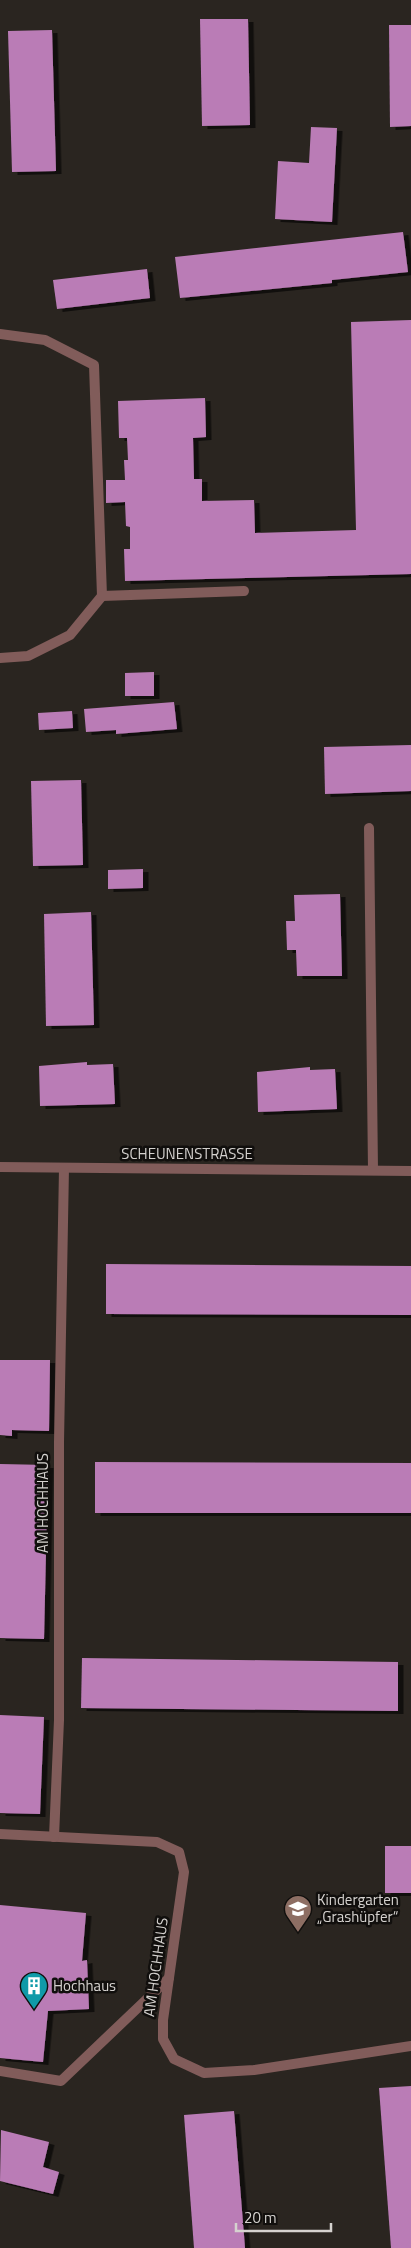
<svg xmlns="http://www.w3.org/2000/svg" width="411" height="2248" viewBox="0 0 411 2248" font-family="'Titillium Web',sans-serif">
<defs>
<filter id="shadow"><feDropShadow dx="5.5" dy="3" stdDeviation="0" flood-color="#0009"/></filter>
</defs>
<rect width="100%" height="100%" fill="#2a2520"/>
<g fill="#ba7cb6" filter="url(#shadow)">
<path d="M200,19H248L250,125L202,126Z"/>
<path d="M389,25H411V126L390,127Z"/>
<path d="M52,30L56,171L12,172L8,31Z"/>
<path d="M311,127L337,128L332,222L275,219L278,161L309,163Z"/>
<path d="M403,232L408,272L332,280V283L180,298L175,257Z"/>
<path d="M147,269L150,298L57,309L53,280Z"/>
<path d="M411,320V574L125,581L124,549H130V527L126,526L125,502L106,503V480H125L124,460H128L127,438H119L118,401L205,398L206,437L193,438L194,479H202V501L254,500L255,533L356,530L351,322Z"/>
<path d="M154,672V696H125V673Z"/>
<path d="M174,702L177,729L116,734V730L86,732L84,709Z"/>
<path d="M72,711L73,728L39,730L38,713Z"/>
<path d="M411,745V791L325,794L324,747Z"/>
<path d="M81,780L83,865L33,866L31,781Z"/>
<path d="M143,869V888L108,889V870Z"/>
<path d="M340,894L342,976H297L296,950H287L286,921H295L294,895Z"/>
<path d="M91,912L94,1025L46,1026L44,914Z"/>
<path d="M87,1062V1065L113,1064L115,1104L40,1106L39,1066Z"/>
<path d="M310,1067V1070L335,1069L337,1109L258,1112L257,1072Z"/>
<path d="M106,1264L411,1266V1315L106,1314Z"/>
<path d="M0,1360H50L49,1431L12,1430V1436L0,1435Z"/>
<path d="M95,1462L411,1463V1513H95Z"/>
<path d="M0,1464L48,1465L44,1639L0,1638Z"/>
<path d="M82,1658L398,1662V1711L81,1708Z"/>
<path d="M0,1715L44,1717L40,1814L0,1813Z"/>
<rect x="385" y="1846" width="26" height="47"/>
<path d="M0,1905L86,1913L82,1961L87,1960L89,2009L48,2011L43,2062L0,2058Z"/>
<path d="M411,2086V2248H391L379,2088Z"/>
<path d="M234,2111L245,2248H194L184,2115Z"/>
<path d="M1,2130L49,2142L43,2167L59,2172L53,2194L0,2181Z"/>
</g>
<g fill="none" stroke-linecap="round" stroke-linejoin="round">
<g stroke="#815c5a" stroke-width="10">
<path d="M0,334L45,340L94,365L102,596L70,635L28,656L0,658"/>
<path d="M102,596L244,591"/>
<path d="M0,2071L61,2081L169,1978"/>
</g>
<g stroke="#815c5a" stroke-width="10">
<path d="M369,828L373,1170"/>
<path d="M0,1167L411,1171"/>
<path d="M0,1834L157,1842L179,1852L184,1872L163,2020V2039L174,2059L204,2073L254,2070L411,2046"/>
<path d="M54,1837L59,1720V1442L64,1168"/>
</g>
</g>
<defs>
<symbol id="school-pin" viewBox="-11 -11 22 30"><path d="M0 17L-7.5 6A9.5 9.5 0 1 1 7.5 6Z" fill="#8d6e63" stroke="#110f0d"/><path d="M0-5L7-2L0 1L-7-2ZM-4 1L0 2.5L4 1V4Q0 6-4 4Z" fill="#fff"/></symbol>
<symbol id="building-pin" viewBox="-11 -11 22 30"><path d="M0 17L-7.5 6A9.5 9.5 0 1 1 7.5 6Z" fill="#0f9aa8" stroke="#110f0d"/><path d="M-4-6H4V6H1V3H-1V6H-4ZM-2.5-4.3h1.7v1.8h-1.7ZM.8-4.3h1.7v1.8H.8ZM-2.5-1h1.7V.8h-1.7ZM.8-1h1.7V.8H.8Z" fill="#fff"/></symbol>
</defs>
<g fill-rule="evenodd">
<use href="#school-pin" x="282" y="1893" width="32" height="43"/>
<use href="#building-pin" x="18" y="1970" width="32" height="43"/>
</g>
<g text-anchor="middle" stroke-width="5" stroke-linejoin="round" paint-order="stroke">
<g font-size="15" fill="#d5d2cf" stroke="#110f0d">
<text x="187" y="1159">SCHEUNENSTRASSE</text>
<text transform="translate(43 1503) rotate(-90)" y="5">AM HOCHHAUS</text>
<text transform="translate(156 1967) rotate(-82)" y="5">AM HOCHHAUS</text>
</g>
<g font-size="15" fill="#d5d2cf" stroke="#110f0d" text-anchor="start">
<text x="317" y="1905">Kindergarten<tspan x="317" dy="17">„Grashüpfer“</tspan></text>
<text x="53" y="1991">Hochhaus</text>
</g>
</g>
<path d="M236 2223v8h95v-8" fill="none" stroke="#d5d2cf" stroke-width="2.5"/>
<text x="244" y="2223" font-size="15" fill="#d5d2cf" stroke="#110f0d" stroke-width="4" paint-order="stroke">20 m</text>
</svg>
